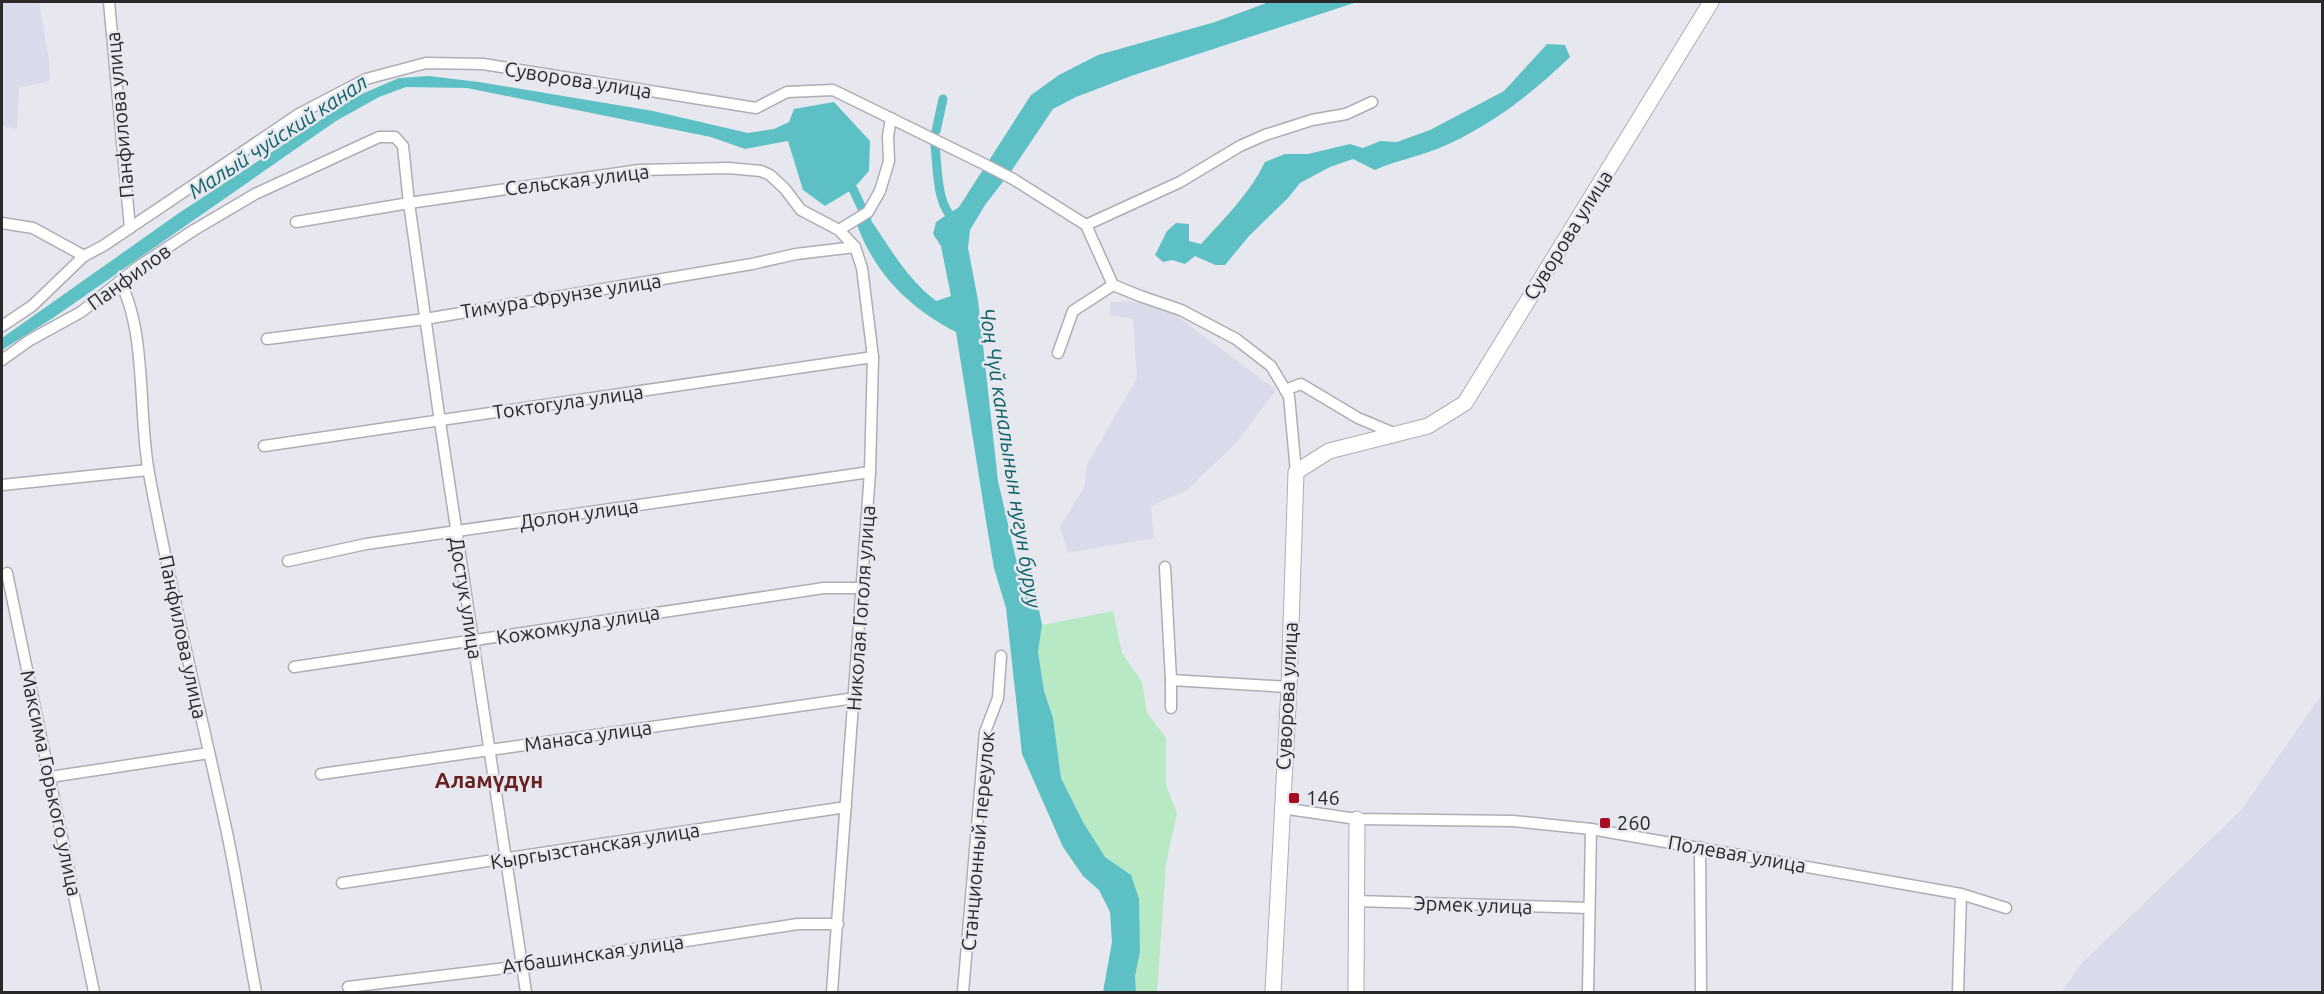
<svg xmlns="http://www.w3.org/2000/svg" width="2324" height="994" viewBox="0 0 2324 994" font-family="Ubuntu,sans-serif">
<rect width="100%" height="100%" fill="#e7e7f0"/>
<g fill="#d9daea">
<path d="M2,2H39L49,60L50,81L19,88L17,129L2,126Z"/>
<path d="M1131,301L1174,314L1276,390L1237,442L1187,490L1151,506L1154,538L1068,553L1060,527L1084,488L1087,465L1137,378L1133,319L1110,315V302Z"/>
<path d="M2322,694V992H2062L2080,965L2242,809Z"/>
</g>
<path fill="#b6e9c4" d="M1113,611L1122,653L1142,682L1147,713L1166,738V785L1177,813L1166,864L1157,992H1136L1135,976L1140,952L1131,875L1105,857L1083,822L1061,778L1053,718L1044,691L1038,651L1042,625Z"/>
<g fill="#5cc0c5">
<path d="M1269,2H1357L1131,76L1076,97L1053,109L1012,170L985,205L970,230L968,248L978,300L998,481L1016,559L1031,569L1042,625L1038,652L1044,691L1053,718L1061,778L1083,822L1105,857L1131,875L1139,899L1140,952L1135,976L1136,992H1103L1112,942L1110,912L1099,890L1083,876L1063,847L1022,754L1006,608L994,568L987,527L956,332C909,308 874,273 856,222L868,216C889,246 906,278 936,301L951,296L941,246L933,234L936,222L959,207L1031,95L1059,75L1098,55L1215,22Z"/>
<path d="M1547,44L1565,45L1570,57C1532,94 1486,129 1437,149C1416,157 1395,161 1375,170L1353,159L1330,167L1300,183L1288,198L1249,236L1225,265H1215L1195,256L1185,264L1172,260L1163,262L1155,255L1167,231L1176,223L1189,224V241L1201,244C1224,219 1250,193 1265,162L1285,154H1308L1350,144L1363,148L1380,141L1397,142L1430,130L1504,91Z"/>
<path d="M429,76L479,82L653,111L748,133L774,129L789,122L794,109L834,102L870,141L869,171L853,189L825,206L803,190L788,141L745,149L711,137L467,88L406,87L379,97L336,121L53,318L2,350V338L179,213L357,96L399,78Z"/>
</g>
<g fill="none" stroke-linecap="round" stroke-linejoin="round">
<g stroke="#5cc0c5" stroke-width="9">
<path d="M936,131L943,99"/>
<path d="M935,146C938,169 936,207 956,221"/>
<path d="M853,189L867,219"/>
</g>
<defs>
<g id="street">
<path d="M109,2L130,228"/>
<path d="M296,222L409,203L640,170L729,168L761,171L770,175L785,189L801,210L839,230L855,247L862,268L873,357L870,472L832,992"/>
<path d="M2,223L33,228L84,256"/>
<path d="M1086,225L1180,182L1240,146L1265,135L1312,120L1346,114L1372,102"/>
<path d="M839,230L868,212L880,191L889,161L888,136L891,118"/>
<path d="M120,282C147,332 138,416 149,473C170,589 199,704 224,819C237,876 245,935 256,992"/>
<path d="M2,326L32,306L84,256L103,246L299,114L366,79L426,63L483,64L756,108L787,92L833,90L984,164L1013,179L1086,225L1113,285L1140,296L1181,310L1236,339L1271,366L1286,391"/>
<path d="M267,339L425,319L752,264L796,254L855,247"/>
<path d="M1058,353L1073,311L1113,285"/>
<path d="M2,360L30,340L81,312L138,267L194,230L255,194L379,137H395L403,146L409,203L440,422L526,992"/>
<path d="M264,446L873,357"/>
<path d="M1296,472L1289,396L1285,390L1301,384L1358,418L1396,434"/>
<path d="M2,485L148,470"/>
<path d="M288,561L366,544L870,472"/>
<path d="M1165,567L1171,680V708"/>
<path d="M7,573L94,992"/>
<path d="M294,667L824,588H863"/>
<path d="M1171,680L1289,687"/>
<path d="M321,774L855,698"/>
<path d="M50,777L209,753"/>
<path d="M1281,808L1357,819L1513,821L1591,829L1961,894L2006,908"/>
<path d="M1700,847L1701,992"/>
<path d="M342,883L846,807"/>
<path d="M1356,901L1589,908"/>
<path d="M348,987L522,966L798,924H838"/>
<path d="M963,992L985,732L998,698L1001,656"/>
<path d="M1588,992L1591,829"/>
<path d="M1958,992L1961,894"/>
</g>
<g id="secondary">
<path d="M1273,992L1289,687L1296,472L1329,451L1428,426L1465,403L1711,2"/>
<path d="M1356,992L1357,819"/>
</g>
</defs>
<use href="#street" stroke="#adadb5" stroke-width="13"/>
<use href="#secondary" stroke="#adadb5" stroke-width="17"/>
<use href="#street" stroke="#fff" stroke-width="10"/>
<use href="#secondary" stroke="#fff" stroke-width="15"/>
</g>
<g fill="#a60d20" stroke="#e7e7f0" stroke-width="2">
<rect x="1288" y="792" width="12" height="12" rx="3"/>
<rect x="1599" y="817" width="12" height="12" rx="3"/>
</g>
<g text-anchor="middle" stroke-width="5" stroke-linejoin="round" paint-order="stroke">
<g font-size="20" fill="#29292c" stroke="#e7e7f0">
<text transform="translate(578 80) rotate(9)" y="7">Суворова улица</text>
<text transform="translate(120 115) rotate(-95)" y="7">Панфилова улица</text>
<text transform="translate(577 180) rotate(-7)" y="7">Сельская улица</text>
<text transform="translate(1568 235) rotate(-58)" y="7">Суворова улица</text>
<text transform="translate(129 277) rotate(-36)" y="7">Панфилов</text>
<text transform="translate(561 296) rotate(-9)" y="7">Тимура Фрунзе улица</text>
<text transform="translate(568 402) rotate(-8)" y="7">Токтогула улица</text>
<text transform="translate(579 514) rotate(-8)" y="7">Долон улица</text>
<text transform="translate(466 598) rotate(81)" y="7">Достук улица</text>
<text transform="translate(861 608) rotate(-86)" y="7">Николая Гоголя улица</text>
<text transform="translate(578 625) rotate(-9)" y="7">Кожомкула улица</text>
<text transform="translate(183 637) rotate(78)" y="7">Панфилова улица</text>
<text transform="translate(1287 696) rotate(-87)" y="7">Суворова улица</text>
<text transform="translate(588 736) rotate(-8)" y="7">Манаса улица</text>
<text transform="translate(51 783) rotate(78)" y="7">Максима Горького улица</text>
<text transform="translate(978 841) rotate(-85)" y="7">Станционный переулок</text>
<text transform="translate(595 846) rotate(-9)" y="7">Кыргызстанская улица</text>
<text transform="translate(1737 854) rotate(10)" y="7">Полевая улица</text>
<text transform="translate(1473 905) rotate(2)" y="7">Эрмек улица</text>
<text transform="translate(593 954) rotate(-8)" y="7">Атбашинская улица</text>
</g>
<g font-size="20" fill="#29292c" stroke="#e7e7f0" text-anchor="start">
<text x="1306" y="805">146</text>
<text x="1617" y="830">260</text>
</g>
<g font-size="21" font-style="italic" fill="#0d6367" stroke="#e7e7f0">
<text transform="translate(278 137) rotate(-33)" y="7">Малый чуйский канал</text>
<text transform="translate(1010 458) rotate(81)" y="7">Чоң Чүй каналынын нугун буруу</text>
</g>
<g font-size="22" font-weight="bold" fill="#662120" stroke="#e7e7f0">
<text x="489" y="788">Аламүдүн</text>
</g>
</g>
<rect width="2324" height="994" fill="none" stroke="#29292c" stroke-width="6"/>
</svg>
